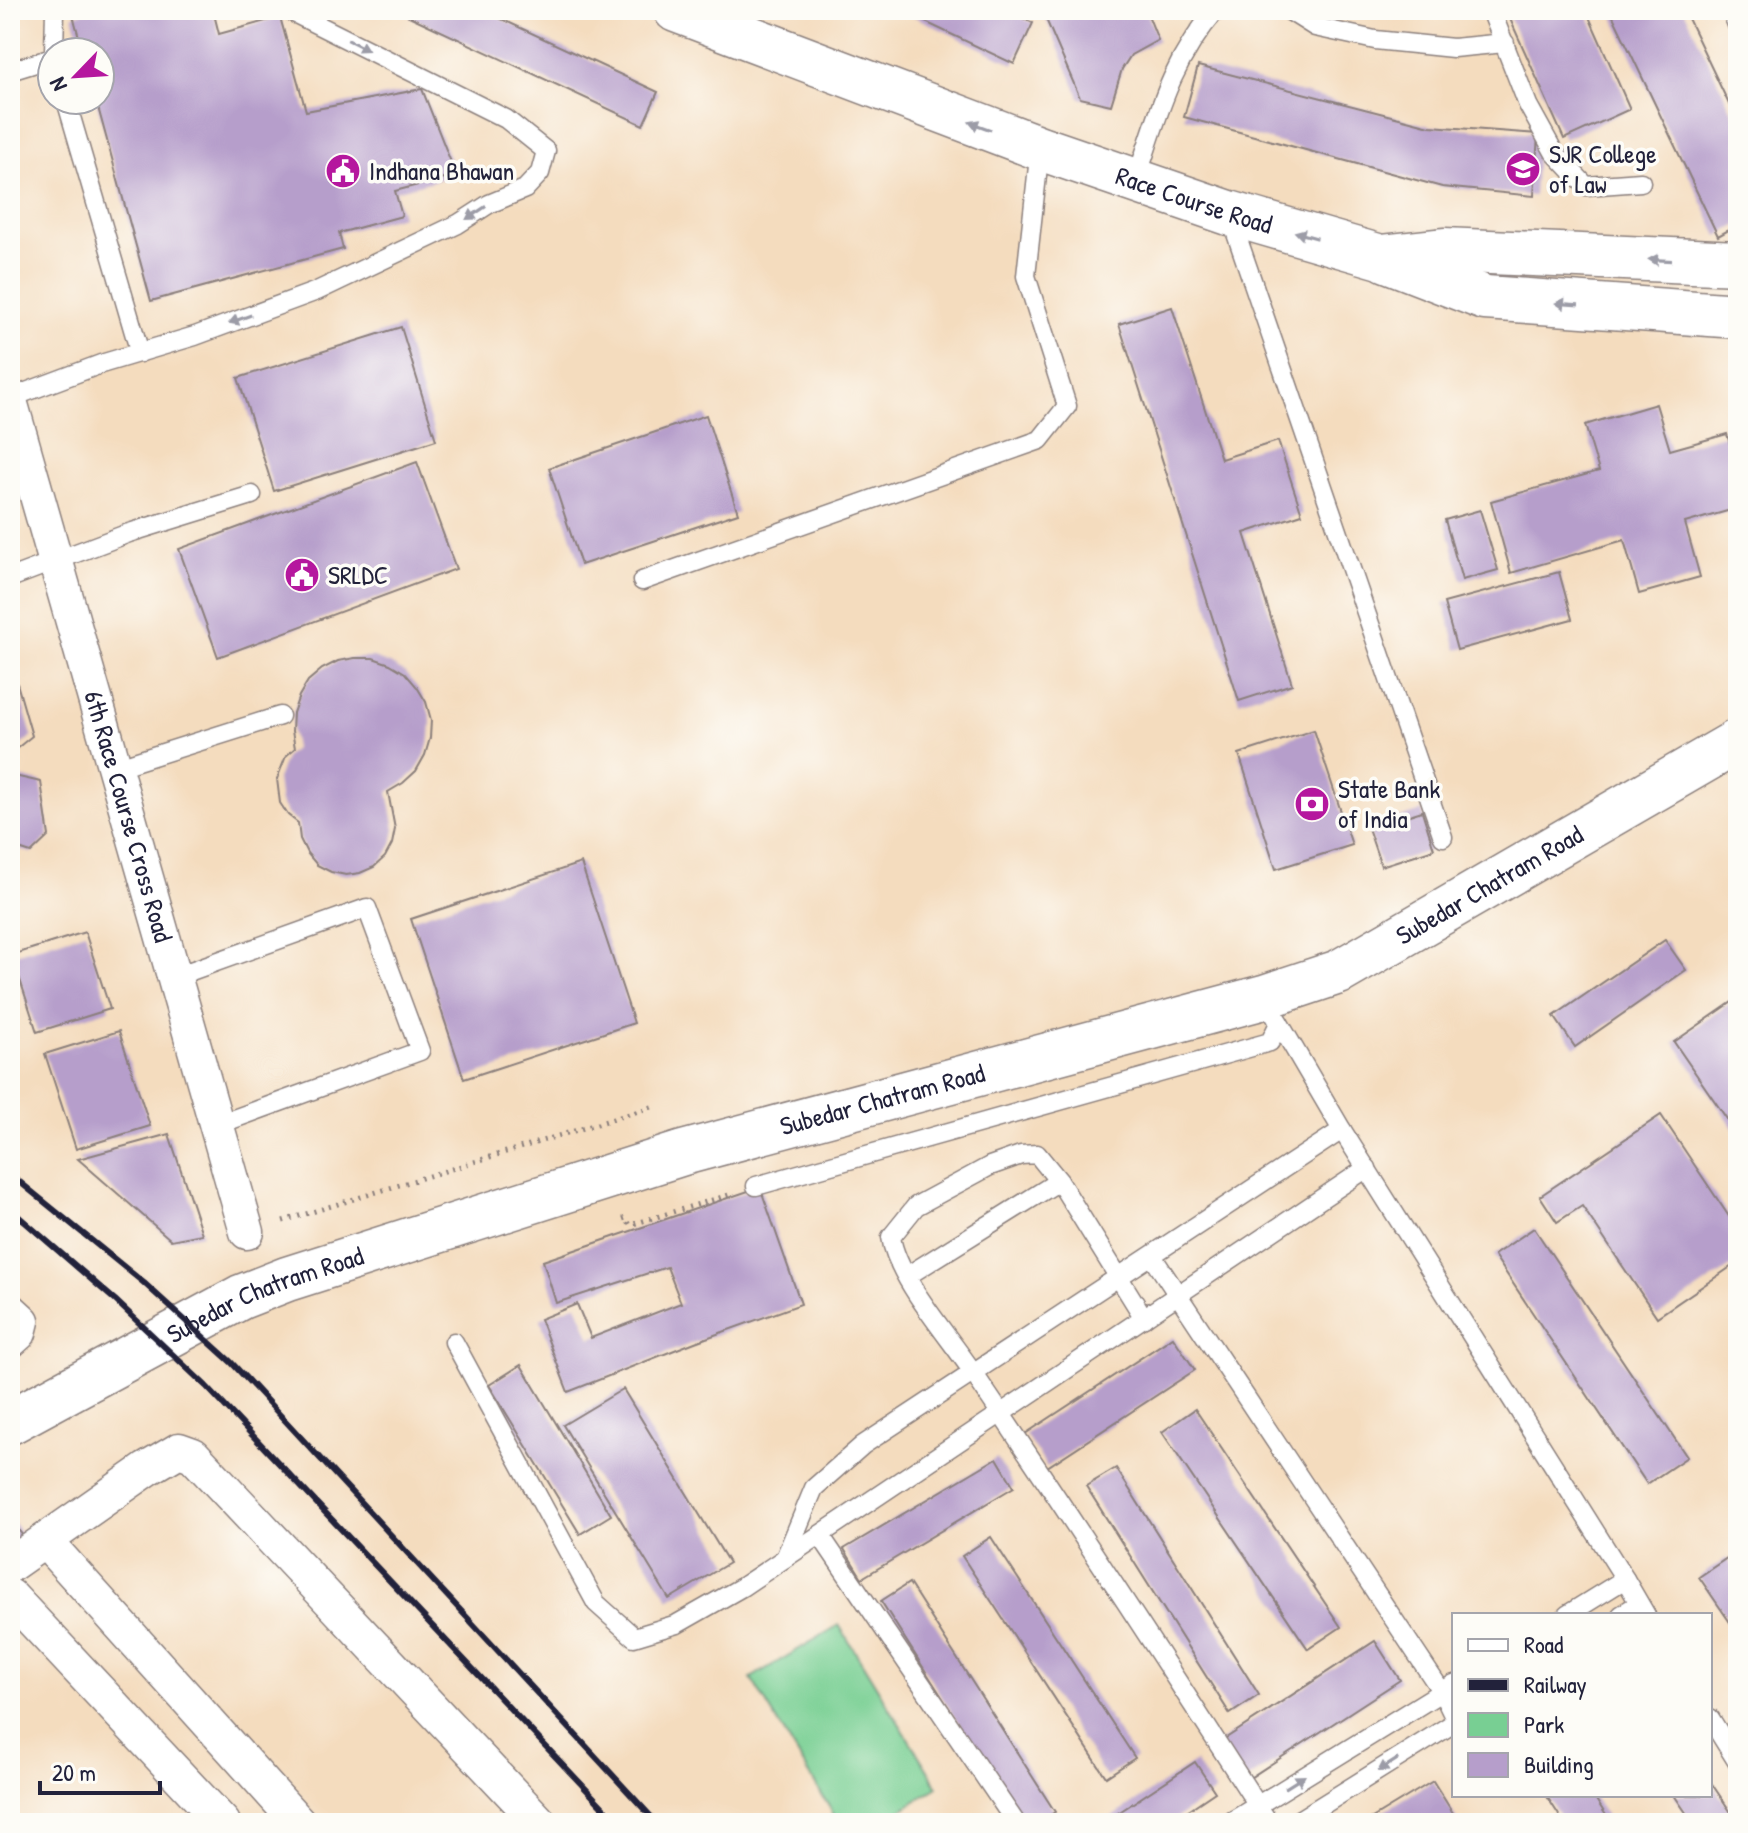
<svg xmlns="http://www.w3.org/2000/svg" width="1748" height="1833" viewBox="0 0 1748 1833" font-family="'Patrick Hand',sans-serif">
<rect width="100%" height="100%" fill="#fdfcf7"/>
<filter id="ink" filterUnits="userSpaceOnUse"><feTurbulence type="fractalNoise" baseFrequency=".0125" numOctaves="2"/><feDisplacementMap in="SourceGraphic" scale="16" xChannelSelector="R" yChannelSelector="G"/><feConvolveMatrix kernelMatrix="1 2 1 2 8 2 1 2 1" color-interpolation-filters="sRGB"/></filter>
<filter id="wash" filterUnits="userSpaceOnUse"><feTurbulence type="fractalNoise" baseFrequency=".006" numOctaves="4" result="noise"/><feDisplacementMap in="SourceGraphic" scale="32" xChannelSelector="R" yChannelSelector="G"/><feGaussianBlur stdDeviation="1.8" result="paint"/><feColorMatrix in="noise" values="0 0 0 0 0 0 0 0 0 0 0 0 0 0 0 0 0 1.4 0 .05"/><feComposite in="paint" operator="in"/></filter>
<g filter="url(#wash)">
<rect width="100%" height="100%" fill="#f4dcbe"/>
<path fill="#78cf93" stroke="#4d7867" stroke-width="2" d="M839,1625L938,1787L880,1823H839L751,1678Z"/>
<g id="blocks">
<g fill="#b69ecb">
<path d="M93,10H213L219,34L280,17L306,111L422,89L456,175L395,191L402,216L339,233L343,249L151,301L96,100H100V52H83L73,15Z"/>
<path d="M396,10H482L658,92L643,125Z"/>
<path d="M900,10H1006L1033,23L1014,64Z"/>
<path d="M1042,10H1146L1158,40L1131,55L1122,69L1111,105L1080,98Z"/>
<path d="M1506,10H1586L1630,109L1564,139Z"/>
<path d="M1610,10H1684L1738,123V225L1718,236Z"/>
<path d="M1198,66L1430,126L1538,134L1534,196L1442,187L1184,117Z"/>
<path d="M1172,307L1221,459L1278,441L1302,514L1244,533L1292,684L1239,701L1119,324Z"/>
<path d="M401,327L436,440L274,491L238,378Z"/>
<path d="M1656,404L1670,450L1727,434L1738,471V508L1685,523L1700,577L1639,594L1624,540L1511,573L1491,501L1599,471L1585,425Z"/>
<path d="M706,415L738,513L581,565L549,468Z"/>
<path d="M417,462L456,569L218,657L179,549Z"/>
<path d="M1480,510L1498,570L1462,580L1445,520Z"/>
<path d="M1559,572L1572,619L1457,650L1444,603Z"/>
<path d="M355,658H373L390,664L405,673L417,687L426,702L431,720L430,738L425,755L416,771L403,783L388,792L395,829L392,844L385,857L374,867L360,873L346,875L331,872L317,865L307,853L300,839L298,823L288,815L280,803L277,779L286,756L295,748L292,731L293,713L299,696L308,681L322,669L338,661Z"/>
<path d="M10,659L32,736L10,754Z"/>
<path d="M1314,730L1352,845L1276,869L1239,754Z"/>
<path d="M10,775L41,782L49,836L31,853L10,846Z"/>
<path d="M1422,811L1434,849L1381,866L1368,828Z"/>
<path d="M581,863L634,1023L464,1079L411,919Z"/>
<path d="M85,932L110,1009L37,1032L12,955Z"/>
<path d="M1665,940L1686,970L1575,1047L1554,1016Z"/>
<path d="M1738,998V1135L1674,1042Z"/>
<path d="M119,1031L150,1126L76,1149L45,1054Z"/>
<path d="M1661,1115L1738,1230V1262L1657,1317L1582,1206L1557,1222L1540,1196Z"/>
<path d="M169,1134L202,1234L171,1240L78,1159Z"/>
<path d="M760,1187L801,1304L695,1342L568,1392L540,1319L577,1304L591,1338L681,1303L667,1267L556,1303L543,1261Z"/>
<path d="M1534,1228L1687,1457L1647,1484L1494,1255Z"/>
<path d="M1173,1337L1195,1370L1047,1467L1025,1434Z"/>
<path d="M521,1365L611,1515L580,1534L489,1385Z"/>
<path d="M623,1389L729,1563L669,1599L563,1425Z"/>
<path d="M1195,1409L1341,1627L1308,1649L1162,1432Z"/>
<path d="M997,1458L1014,1487L862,1578L844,1549Z"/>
<path d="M1116,1468L1259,1695L1230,1714L1086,1486Z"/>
<path d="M10,1518L30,1546L10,1559Z"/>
<path d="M991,1537L1135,1758L1106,1777L962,1556Z"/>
<path d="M1727,1558L1738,1574V1634L1699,1577Z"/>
<path d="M909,1583L1055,1812L1038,1823H1022L881,1601Z"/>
<path d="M1375,1641L1400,1680L1245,1781L1220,1742Z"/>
<path d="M1195,1762L1215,1792L1169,1823H1103Z"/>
<path d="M1433,1781L1458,1821L1454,1823H1364Z"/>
<path d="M1710,1781L1738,1823H1693L1674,1795H1710Z"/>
<path d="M1546,1795H1593L1611,1823H1564Z"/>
</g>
</g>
</g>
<g filter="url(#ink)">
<use href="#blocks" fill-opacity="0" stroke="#8b7f7c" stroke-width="2"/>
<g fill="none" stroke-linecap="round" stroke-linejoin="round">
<defs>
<g id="lane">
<path d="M1288,10L1315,27L1375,40L1453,48L1505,43"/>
<path d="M1491,10L1528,105L1554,152L1586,186L1641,182"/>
<path d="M1731,10L1738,27"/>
<path d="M54,52L55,10"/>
<path d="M10,71L52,58"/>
<path d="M66,100L140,353"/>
<path d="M1136,180C1158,115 1170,63 1216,10"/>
<path d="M1230,216L1443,837"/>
<path d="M10,398L101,364L195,336L317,291L458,224L489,204L525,189L540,173L546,151L506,119L288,10"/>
<path d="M10,578L129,533L252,495"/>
<path d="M642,581L1040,440L1067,406L1026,276L1040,148"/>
<path d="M115,768L280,716"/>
<path d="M174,977L367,908L420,1051L217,1125"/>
<path d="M1264,997L1342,1130L1625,1579L1646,1615"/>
<path d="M756,1186L1270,1042L1279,1023"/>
<path d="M1152,1256L1442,1692L1454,1717"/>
<path d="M907,1276L1059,1181"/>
<path d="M1144,1318L1059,1181L1037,1154L1021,1155L990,1166L916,1206L891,1237C897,1278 948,1335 972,1371C1073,1520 1172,1672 1269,1823"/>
<path d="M454,1342L596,1603L634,1637L677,1624L742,1587L1367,1168"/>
<path d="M820,1535L1016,1823"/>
<path d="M785,1558L814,1488L863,1445L1342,1130"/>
<path d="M1567,1615L1625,1579"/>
<path d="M1621,1615L1638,1604"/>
<path d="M1710,1718L1738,1763"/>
<path d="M1229,1823L1454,1684"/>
<path d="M1294,1823L1454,1723"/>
</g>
<g id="street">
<path id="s1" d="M10,401L247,1232"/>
<path d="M10,1310L22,1321L19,1333L10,1341"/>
<path d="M45,1541L299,1823"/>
<path d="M10,1565L147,1469L179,1450L193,1455L540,1823"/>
<path d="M10,1596L223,1823"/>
</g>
<g id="secondary">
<path id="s2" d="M676,10L1040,148L1229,213L1381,257L1444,250L1738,263"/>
<path d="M1387,260L1485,298L1738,316"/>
<path id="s3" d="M10,1422L241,1297L287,1279L683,1153L1264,997L1339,972L1738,741"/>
</g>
</defs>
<use href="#lane" stroke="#8b7f7c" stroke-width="21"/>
<use href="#street" stroke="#8b7f7c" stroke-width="37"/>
<use href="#secondary" stroke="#8b7f7c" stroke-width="47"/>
<g stroke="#8b7f7c" stroke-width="5" stroke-dasharray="2 6" stroke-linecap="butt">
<path d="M623,1219L626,1218L630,1225L732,1194"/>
<path d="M283,1221L655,1106"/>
</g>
<use href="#lane" stroke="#fff" stroke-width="18"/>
<use href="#street" stroke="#fff" stroke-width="34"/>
<use href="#secondary" stroke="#fff" stroke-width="44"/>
<g stroke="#22223b" stroke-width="6">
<path d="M10,1174L144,1283L231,1362L657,1823"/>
<path d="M10,1209L115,1300L206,1386L618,1823"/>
</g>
</g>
<defs><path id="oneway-solid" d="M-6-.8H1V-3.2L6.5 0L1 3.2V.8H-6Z" transform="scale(2)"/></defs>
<g fill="#9c9ca7">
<use href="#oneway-solid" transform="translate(358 45) rotate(27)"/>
<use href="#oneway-solid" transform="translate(980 126) rotate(-160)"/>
<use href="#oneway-solid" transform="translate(476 213) rotate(147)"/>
<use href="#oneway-solid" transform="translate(1306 235) rotate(-164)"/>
<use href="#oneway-solid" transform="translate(1660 260) rotate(-177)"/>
<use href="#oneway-solid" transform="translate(1567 304) rotate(-176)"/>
<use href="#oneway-solid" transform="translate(240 319) rotate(160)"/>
<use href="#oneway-solid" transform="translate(1388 1765) rotate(148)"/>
<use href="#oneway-solid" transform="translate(1295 1782) rotate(-32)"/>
</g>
</g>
<defs>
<symbol id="university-disc" viewBox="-11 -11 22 22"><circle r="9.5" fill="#b5179e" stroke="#fdfcf7"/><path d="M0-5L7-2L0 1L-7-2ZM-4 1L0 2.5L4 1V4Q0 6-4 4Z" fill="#fff"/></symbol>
<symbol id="civic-disc" viewBox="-11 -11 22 22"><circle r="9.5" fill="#b5179e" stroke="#fdfcf7"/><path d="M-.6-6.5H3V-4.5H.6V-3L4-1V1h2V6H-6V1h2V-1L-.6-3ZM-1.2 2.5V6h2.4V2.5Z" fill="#fff"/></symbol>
<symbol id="bank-disc" viewBox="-11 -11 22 22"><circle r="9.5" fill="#b5179e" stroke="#fdfcf7"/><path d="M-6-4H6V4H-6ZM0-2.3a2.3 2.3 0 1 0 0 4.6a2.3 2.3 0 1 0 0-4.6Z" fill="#fff"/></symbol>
</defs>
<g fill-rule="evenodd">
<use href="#university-disc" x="1503" y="149" width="40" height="40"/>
<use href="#civic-disc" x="323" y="151" width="40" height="40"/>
<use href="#civic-disc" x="282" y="555" width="40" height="40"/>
<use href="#bank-disc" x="1292" y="784" width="40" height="40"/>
</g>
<g text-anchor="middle" stroke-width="7" stroke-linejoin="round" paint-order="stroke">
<g font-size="26" fill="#22223b" stroke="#fdfcf7" text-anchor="start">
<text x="1549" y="163">SJR College<tspan x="1549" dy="30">of Law</tspan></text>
<text x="369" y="180">Indhana Bhawan</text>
<text x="328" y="584">SRLDC</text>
<text x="1338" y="798">State Bank<tspan x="1338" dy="30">of India</tspan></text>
</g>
<g font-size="26" fill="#22223b" stroke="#fdfcf7">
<text dy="9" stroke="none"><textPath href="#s2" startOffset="552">Race Course Road</textPath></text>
<text dy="9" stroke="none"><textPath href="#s1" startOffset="432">6th Race Course Cross Road</textPath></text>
<text dy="9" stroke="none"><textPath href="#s3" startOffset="1582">Subedar Chatram Road</textPath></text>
<text dy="9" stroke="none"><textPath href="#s3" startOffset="934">Subedar Chatram Road</textPath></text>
<text dy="9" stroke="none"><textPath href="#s3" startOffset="286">Subedar Chatram Road</textPath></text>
</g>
</g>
<rect width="1748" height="1833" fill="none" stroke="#fdfcf7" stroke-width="40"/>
<rect x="1452" y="1613" width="260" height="184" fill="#fdfcf7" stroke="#a5a5ac" stroke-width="2"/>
<rect x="1468" y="1639" width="40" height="12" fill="#ffffff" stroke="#a5a5ac" stroke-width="2"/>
<text x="1524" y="1653" font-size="24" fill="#22223b">Road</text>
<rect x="1468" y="1679" width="40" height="12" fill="#22223b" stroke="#a5a5ac" stroke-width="2"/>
<text x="1524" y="1693" font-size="24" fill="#22223b">Railway</text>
<rect x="1468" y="1713" width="40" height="24" fill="#78cf93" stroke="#a5a5ac" stroke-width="2"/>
<text x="1524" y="1733" font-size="24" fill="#22223b">Park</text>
<rect x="1468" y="1753" width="40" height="24" fill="#b69ecb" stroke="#a5a5ac" stroke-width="2"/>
<text x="1524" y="1773" font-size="24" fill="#22223b">Building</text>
<g transform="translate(76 76) rotate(245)"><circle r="38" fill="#fdfcf7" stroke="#a5a5ac" stroke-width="2"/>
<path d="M0-6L14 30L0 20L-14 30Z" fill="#b5179e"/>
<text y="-12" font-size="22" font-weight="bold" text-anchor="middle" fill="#22223b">N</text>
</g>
<path d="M40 1781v12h120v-12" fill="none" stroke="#22223b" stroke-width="4"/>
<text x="52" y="1781" font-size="24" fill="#22223b" stroke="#fdfcf7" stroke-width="6" paint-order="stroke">20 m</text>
</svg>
